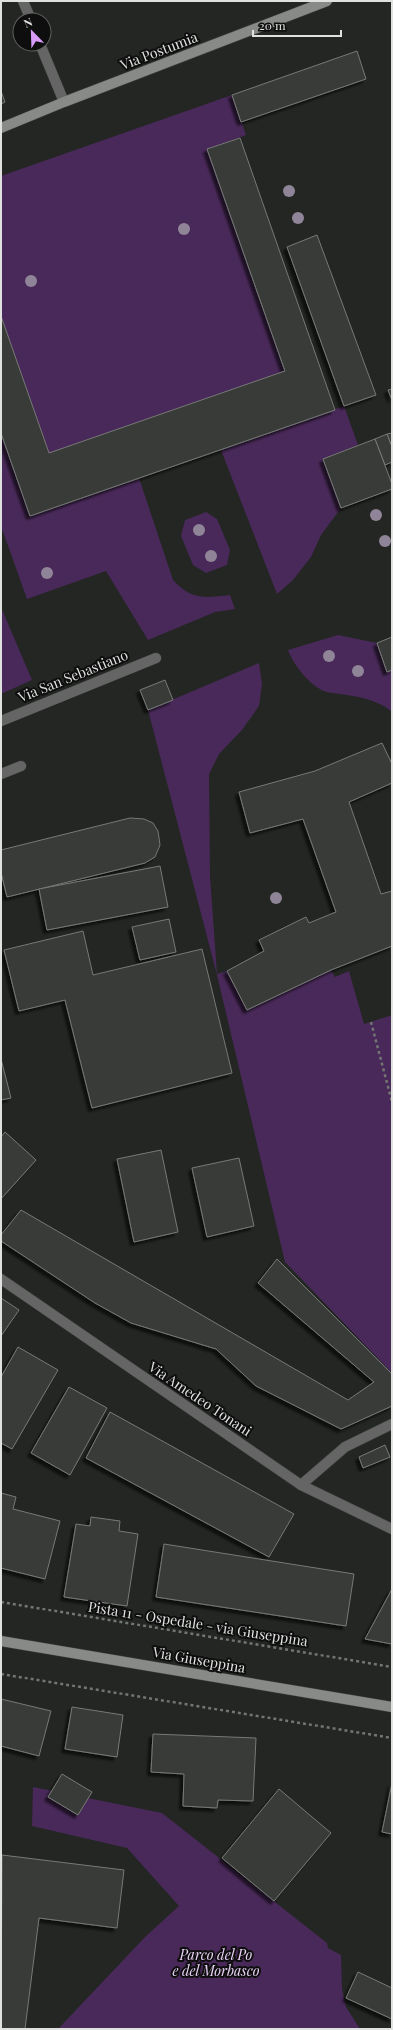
<svg xmlns="http://www.w3.org/2000/svg" width="393" height="2030" viewBox="0 0 393 2030" font-family="'Playfair Display',serif">
<defs>
<filter id="shadow"><feDropShadow dx="-3.5" dy="3.5" stdDeviation="1" flood-color="#0009"/></filter>
</defs>
<rect width="100%" height="100%" fill="#232623"/>
<g fill="#492959">
<path d="M232,95L246,135L208,149L285,371L49,453L1,316V176Z"/>
<path d="M344,406L358,445L323,459L341,508L321,535L311,557L293,580L277,594L221,450Z"/>
<path d="M1,433L30,516L139,478L173,580C191,600 205,598 230,595L235,609L215,612L148,640L106,571L27,599L1,526Z"/>
<path d="M206,512L217,519L230,550L227,565L206,573L193,565L181,536L185,520Z"/>
<path d="M1,607L32,680L1,694Z"/>
<path d="M338,635L377,643L387,672L392,670V712C377,699 359,697 340,694C335,693 329,693 324,691C309,685 293,664 288,650Z"/>
<path d="M259,663L262,684L259,706L242,730L219,754L209,774L210,876L217,974L227,971L247,1010L331,970L335,977L349,971L364,1024L392,1015V1373L285,1262L217,975L148,710Z"/>
<path d="M33,1787L162,1813L327,1943L328,1948L341,1955L342,1989L346,2007L360,2029H58L146,1936L179,1906L127,1848L32,1826Z"/>
</g>
<g fill="#373a37" stroke="#777a77" filter="url(#shadow)">
<path d="M357,51L366,79L241,122L232,95Z"/>
<path d="M1,91L5,102L1,104Z"/>
<path d="M240,138L335,410L30,516L1,433V316L49,453L285,371L207,149Z"/>
<path d="M317,235L376,395L344,406L287,247Z"/>
<path d="M392,389V400L388,390Z"/>
<path d="M392,433V447L387,434Z"/>
<path d="M387,434L392,447V462L385,465L375,439Z"/>
<path d="M375,439L392,484V489L341,508L323,459Z"/>
<path d="M392,637V670L387,672L377,643Z"/>
<path d="M165,680L173,700L148,710L140,690Z"/>
<path d="M382,743L392,764V783L349,802L381,894L392,891V946L331,970L247,1010L227,971L264,951L259,940L306,917L309,923L336,912L303,819L250,833L239,792L315,771Z"/>
<path d="M130,818L144,819L153,823L158,831L160,845L155,857L145,863L7,897L1,872V850Z"/>
<path d="M160,866L168,907L47,930L39,889Z"/>
<path d="M169,919L176,952L140,960L132,927Z"/>
<path d="M83,931L93,975L202,949L232,1073L92,1108L65,1000L19,1011L4,950Z"/>
<path d="M1,1059L11,1098L1,1100Z"/>
<path d="M5,1132L36,1160L1,1199V1137Z"/>
<path d="M161,1150L178,1232L134,1242L117,1159Z"/>
<path d="M239,1158L254,1226L207,1237L192,1168Z"/>
<path d="M21,1210L348,1400L374,1382L258,1283L277,1259L392,1374V1406L341,1429L256,1386L216,1349L131,1323L95,1303L1,1241V1235Z"/>
<path d="M1,1298L19,1310L1,1336Z"/>
<path d="M18,1347L58,1370L12,1449L1,1443V1377Z"/>
<path d="M69,1387L107,1408L70,1475L31,1453Z"/>
<path d="M110,1412L294,1514L269,1557L86,1458Z"/>
<path d="M385,1445L390,1457L363,1468L359,1457Z"/>
<path d="M1,1493L16,1497L13,1509L60,1521L45,1579L1,1568Z"/>
<path d="M91,1517L120,1521L119,1531L138,1534L127,1606L64,1597L76,1524L90,1526Z"/>
<path d="M164,1544L354,1574L346,1626L156,1597Z"/>
<path d="M392,1589V1644L365,1639Z"/>
<path d="M1,1699L51,1711L39,1756L1,1746Z"/>
<path d="M72,1707L123,1715L117,1757L65,1749Z"/>
<path d="M153,1734L256,1738L253,1801L218,1800L217,1808L183,1806L184,1774L151,1772Z"/>
<path d="M62,1774L92,1792L78,1815L48,1797Z"/>
<path d="M392,1783V1834L382,1832Z"/>
<path d="M279,1789L331,1833L274,1901L222,1858Z"/>
<path d="M2,1855L124,1870L117,1928L39,1918L25,2029H1Z"/>
<path d="M358,1972L392,1988V2019L346,1998Z"/>
</g>
<g fill="none" stroke-linecap="round" stroke-linejoin="round">
<defs>
<path id="lane" d="M1,774L21,766"/>
<g id="street">
<path d="M23,1L31,20"/>
<path d="M40,44L64,102"/>
<path d="M1,721L156,658"/>
<path d="M1,1279L301,1485L392,1529"/>
<path d="M301,1485L345,1447L392,1424"/>
</g>
<g id="secondary">
<path d="M1,128L64,102L327,1"/>
<path d="M1,1641L392,1707"/>
</g>
</defs>
<use href="#lane" stroke="#414441" stroke-width="11"/>
<use href="#street" stroke="#414441" stroke-width="11"/>
<use href="#secondary" stroke="#414441" stroke-width="11"/>
<g stroke="#727572" stroke-width="2.5" stroke-dasharray="3 3" stroke-linecap="butt">
<path d="M371,1022L392,1102"/>
<path d="M1,1602L392,1667"/>
<path d="M1,1674L392,1738"/>
</g>
<use href="#lane" stroke="#646564" stroke-width="10"/>
<use href="#street" stroke="#646564" stroke-width="10"/>
<use href="#secondary" stroke="#888a88" stroke-width="10"/>
</g>
<g fill="#908598">
<circle cx="289" cy="191" r="6"/>
<circle cx="298" cy="218" r="6"/>
<circle cx="184" cy="229" r="6"/>
<circle cx="31" cy="281" r="6"/>
<circle cx="376" cy="515" r="6"/>
<circle cx="199" cy="530" r="6"/>
<circle cx="385" cy="541" r="6"/>
<circle cx="211" cy="556" r="6"/>
<circle cx="47" cy="573" r="6"/>
<circle cx="329" cy="656" r="6"/>
<circle cx="358" cy="671" r="6"/>
<circle cx="276" cy="898" r="6"/>
</g>
<g text-anchor="middle" stroke-width="4" stroke-linejoin="round" paint-order="stroke">
<g font-size="14" fill="#e0e2e0" stroke="#0d0e0d">
<text transform="translate(159 51) rotate(-21)" y="5">Via Postumia</text>
<text transform="translate(73 676) rotate(-22)" y="5">Via San Sebastiano</text>
<text transform="translate(200 1399) rotate(34)" y="5">Via Amedeo Tonani</text>
<text transform="translate(198 1624) rotate(9)" y="5">Pista 11 - Ospedale - via Giuseppina</text>
<text transform="translate(199 1660) rotate(10)" y="5">Via Giuseppina</text>
</g>
<g font-size="14" font-style="italic" fill="#ead2f8" stroke="#0d0e0d">
<text x="216" y="1960">Parco del Po<tspan x="216" dy="16">e del Morbasco</tspan></text>
</g>
</g>
<rect width="393" height="2030" fill="none" stroke="#e0e2e0" stroke-width="4"/>
<g transform="translate(32 32) rotate(337)"><circle r="19" fill="#0d0e0d" stroke="#616361"/>
<path d="M0-3L7 15L0 10L-7 15Z" fill="#d89bf8"/>
<text y="-6" font-size="11" font-weight="bold" text-anchor="middle" fill="#e0e2e0">N</text>
</g>
<path d="M253 30v6h88v-6" fill="none" stroke="#e0e2e0" stroke-width="2"/>
<text x="259" y="30" font-size="12" fill="#e0e2e0" stroke="#0d0e0d" stroke-width="3" paint-order="stroke">20 m</text>
</svg>
